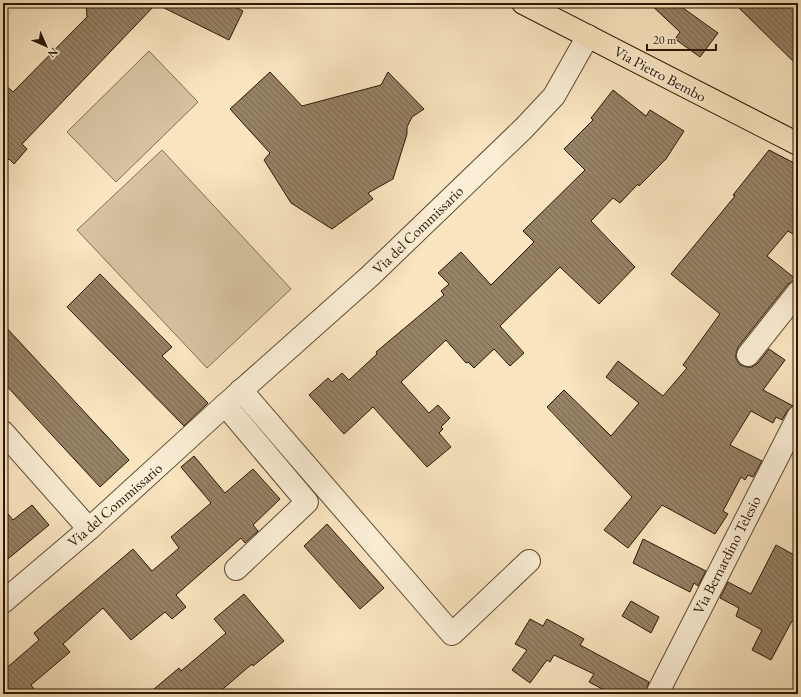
<svg xmlns="http://www.w3.org/2000/svg" width="801" height="697" viewBox="0 0 801 697" font-family="'EB Garamond',serif">
<defs>
<pattern id="building-back-hatch" width="6" height="6" patternUnits="userSpaceOnUse"><rect width="6" height="6" fill="#968265"/><path d="M-1 5l2 2M0 0l6 6M5-1l2 2" fill="none" stroke="#7b6951"/></pattern>
</defs>
<rect width="100%" height="100%" fill="#f9e5c0"/>
<filter id="stains"><feTurbulence type="fractalNoise" baseFrequency=".005" numOctaves="4"/><feColorMatrix values="0 0 0 0 .2 0 0 0 0 .09 0 0 0 0 .02 0 0 0 .5 -.17"/></filter>
<radialGradient id="worn" r=".72"><stop offset=".6" stop-color="#630" stop-opacity="0"/><stop offset="1" stop-color="#630" stop-opacity=".3"/></radialGradient>
<g fill="#d6c2a0" stroke="#806c51">
<path d="M149,51L198,102L116,182L67,132Z"/>
<path d="M162,150L291,289L207,368L77,230Z"/>
</g>
<g fill="url(#building-back-hatch)" stroke="#2b1702">
<path d="M86,3H227L243,11L229,40L156,4L22,144L27,149L14,164L9,159L3,165V83L13,92L87,17Z"/>
<path d="M649,3H676L718,33L700,57L675,39L680,32Z"/>
<path d="M734,3H798V66Z"/>
<path d="M270,72L302,106L381,85L388,72L424,109L412,117L407,127V134L393,179L368,193L373,199L332,229L291,203L264,160L270,153L230,109Z"/>
<path d="M613,90L646,116L650,110L684,131L666,159L639,186L638,184L620,203L613,198L591,221L635,267L599,304L560,267L500,326L524,353L510,366L494,349L474,368L468,362L466,363L446,340L401,382L429,413L438,405L450,418L441,427L443,429L439,433L451,447L427,467L373,407L344,434L309,395L328,378L332,382L342,373L349,380L377,354L376,352L444,295L441,291L449,284L438,273L461,252L491,285L534,242L523,231L585,170L564,149L593,120L591,118Z"/>
<path d="M769,150L798,165V237L788,231L767,256L797,280L788,284L738,347L736,354V359L740,365L747,367H752L758,363L769,349L785,360L763,390L793,406L787,411L782,420L776,417L773,423L751,411L730,445L762,461L753,477L748,475L745,480L741,477L723,511L728,514L715,534L662,505L628,548L604,530L632,497L547,407L564,390L611,436L639,403L606,377L618,361L663,396L687,368L683,365L720,314L671,274L735,196L733,195Z"/>
<path d="M100,274L172,347L162,356L208,403L184,426L67,307Z"/>
<path d="M3,324L129,460L100,487L3,382Z"/>
<path d="M194,456L225,493L253,469L280,499L253,525L258,531L245,543L241,538L176,595L186,607L172,619L165,612L131,640L103,608L63,644L70,652L31,685L38,694H3V671L39,640L34,633L133,549L152,571L179,548L171,537L211,503L181,467Z"/>
<path d="M32,505L49,525L3,563V508L13,520Z"/>
<path d="M327,524L384,588L360,609L304,546Z"/>
<path d="M643,539L706,571L698,586L694,583L690,592L633,563Z"/>
<path d="M776,545L798,557V623L792,621L771,660L752,650L762,630L736,616L739,608L720,598L728,582L751,594Z"/>
<path d="M244,594L284,641L253,666L252,664L217,694H148L179,668L181,671L226,633L214,619Z"/>
<path d="M631,601L659,617L651,633L622,616Z"/>
<path d="M530,619L543,626L547,619L584,639L580,645L649,682L645,694H612L589,682L594,674L554,655L550,662L547,660L530,683L512,670L527,650L515,644Z"/>
</g>
<g fill="none" stroke-linecap="round" stroke-linejoin="round">
<defs>
<g id="minor">
<path d="M748,355L798,292"/>
<path d="M241,390L452,634L529,561"/>
<path d="M225,405L307,502L236,569"/>
<path d="M3,432L89,529"/>
<path d="M3,602L89,529L225,405L370,276L524,128L554,96L588,36"/>
<path d="M657,694L798,417"/>
</g>
<path id="major" d="M523,3L798,144"/>
</defs>
<use href="#minor" stroke="#5e4a32" stroke-width="24"/>
<use href="#major" stroke="#2b1702" stroke-width="24"/>
<use href="#minor" stroke="#fbeed6" stroke-width="22"/>
<use href="#major" stroke="#f9e5c0" stroke-width="22"/>
</g>
<g text-anchor="middle" stroke-width="3.5" stroke-linejoin="round" paint-order="stroke">
<g font-size="15" fill="#2b1702" stroke="#fbeed6">
<text transform="translate(660 74) rotate(28)" y="5">Via Pietro Bembo</text>
<text transform="translate(418 230) rotate(-44)" y="5">Via del Commissario</text>
<text transform="translate(115 505) rotate(-41)" y="5">Via del Commissario</text>
<text transform="translate(727 555) rotate(-63)" y="5">Via Bernardino Telesio</text>
</g>
</g>
<rect width="801" height="697" fill="none" stroke="#f9e5c0" stroke-width="16"/>
<rect x="4" y="4" width="793" height="689" fill="none" stroke="#2b1702" stroke-width="2"/>
<rect x="8" y="8" width="785" height="681" fill="none" stroke="#2b1702"/>
<g transform="translate(46 46) rotate(135)" stroke="#fbeed6" stroke-width="3" paint-order="stroke">
<path d="M0-3L7 15L0 10L-7 15Z" fill="#2b1702"/>
<text y="-6" font-size="11" font-weight="bold" text-anchor="middle" fill="#2b1702">N</text>
</g>
<path d="M647 44v6h69v-6" fill="none" stroke="#2b1702" stroke-width="2"/>
<text x="653" y="44" font-size="12" fill="#2b1702" stroke="#fbeed6" stroke-width="3" paint-order="stroke">20 m</text>
<rect width="100%" height="100%" filter="url(#stains)"/>
<rect width="100%" height="100%" fill="url(#worn)"/>
</svg>
